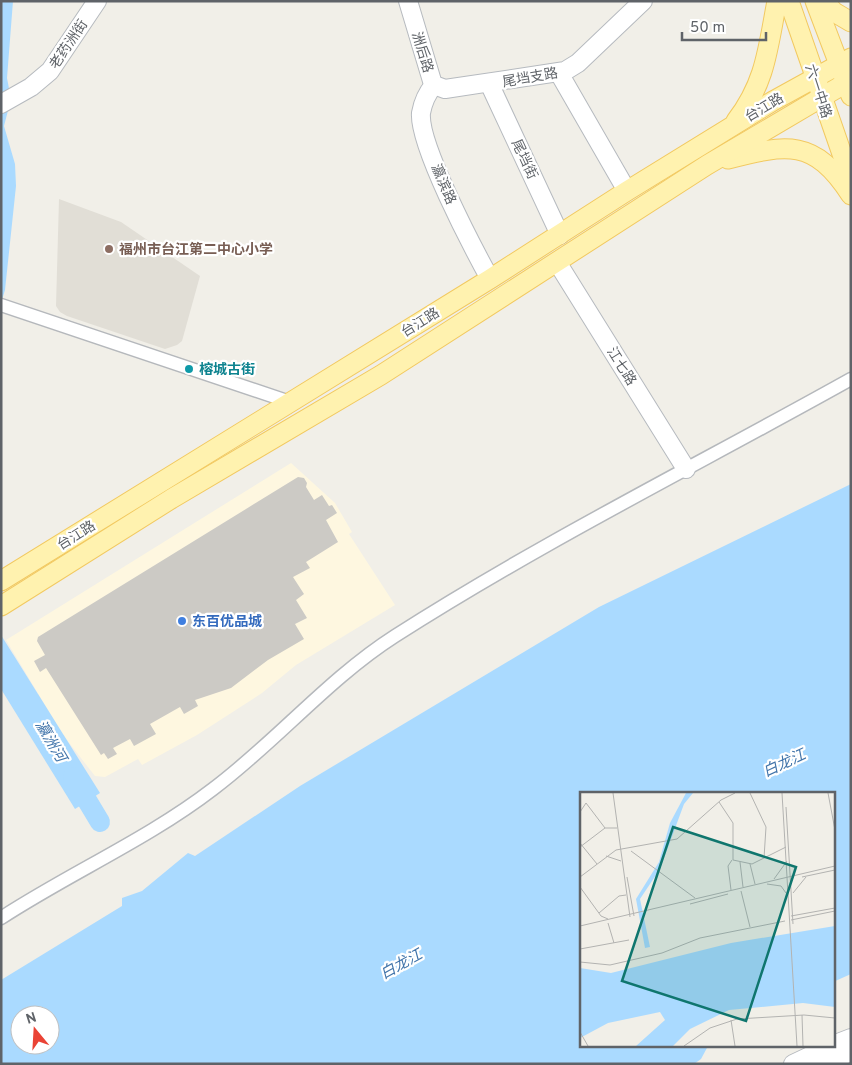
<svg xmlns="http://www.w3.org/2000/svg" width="852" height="1065" viewBox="0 0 852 1065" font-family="Overpass,'Noto Sans SC',sans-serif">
<rect width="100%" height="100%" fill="#f1efe8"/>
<path fill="#fef7e0" d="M291,463L335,503L352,532L349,534L395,605L296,665L262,693L197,735L142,765L138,759L105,777L95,776L63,735L6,640Z"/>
<path fill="#e1ded6" d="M59,199L121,222L200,276L182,341L177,345L165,349L67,316L60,312L56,306Z"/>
<g fill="#aadaff" fill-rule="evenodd">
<path d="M1,1H13L7,78L11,99L4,126L15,164L16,186L5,290L1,303Z"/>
<path d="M851,484V974L833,982V794H581V1046H708L701,1059L694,1064H1V980L122,906V898L142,891L188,853L195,856L300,786L599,607ZM20,1015H50V1045H20Z"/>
<path d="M1,635L100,793L75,809L1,689Z"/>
</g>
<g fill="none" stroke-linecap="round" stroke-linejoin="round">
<path stroke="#aadaff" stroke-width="20" d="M73,777L100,822"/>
</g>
<path fill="#cccac5" d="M298,477L304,478L307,483L306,487L314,500L322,495L329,506L332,505L337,513L326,520L338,542L306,562L310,568L293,577L304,594L296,600L307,618L295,624L304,639L268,660L231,688L195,700L198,706L184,714L180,707L150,724L156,734L134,746L130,739L113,748L117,754L108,759L104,753L101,755L46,668L40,672L34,661L45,655L37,641L38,637Z"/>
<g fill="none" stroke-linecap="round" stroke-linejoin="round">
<defs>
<g id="street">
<path d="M1,305L290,402"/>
<path d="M1,918C70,873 148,839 213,789C277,741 328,679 395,636C542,542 699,464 851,379"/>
</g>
<g id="secondary">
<path d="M408,1L432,81L434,85L445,89L565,71L578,63L643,1"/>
<path d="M559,73L627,191"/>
<path d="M489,83L560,235"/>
<path d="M434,85C427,93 423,102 421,113C418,144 473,248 490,279"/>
<path d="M1,104L31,87L50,71L97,1"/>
<path d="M557,262L686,469"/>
<path d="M833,1045L851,1038"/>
<path d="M793,1064L831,1046"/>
<path d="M823,1064L851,1052"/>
</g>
<g id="primary">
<path d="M789,1L851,180"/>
<path d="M815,1L851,96"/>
<path d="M824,1L834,12L851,22"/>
<path d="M736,121C766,82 768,47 777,1"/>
<path d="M728,159C787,144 814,138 851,195"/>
<path d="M1,581L490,279L627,191L773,101L851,58"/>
<path d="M1,606L171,499L381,375L707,165L851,80"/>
</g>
</defs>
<use href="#street" stroke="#b5b8bc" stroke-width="15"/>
<use href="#secondary" stroke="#b6babf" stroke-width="20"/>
<use href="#primary" stroke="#f2c960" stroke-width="21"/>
<use href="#street" stroke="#fff" stroke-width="12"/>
<use href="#secondary" stroke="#fff" stroke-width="18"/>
<use href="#primary" stroke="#fff2af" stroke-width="19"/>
</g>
<circle fill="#8d6e63" stroke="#fff" stroke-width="2" cx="109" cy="249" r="5"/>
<circle fill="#0f9aa8" stroke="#fff" stroke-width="2" cx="189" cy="369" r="5"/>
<circle fill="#3f7fe0" stroke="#fff" stroke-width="2" cx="182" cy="621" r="5"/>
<g text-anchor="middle" stroke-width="4.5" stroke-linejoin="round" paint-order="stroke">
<g font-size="14" fill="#5f6368" stroke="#fff">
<text transform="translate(68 44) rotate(-56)" y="5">老药洲街</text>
<text transform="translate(423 52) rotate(73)" y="5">洲后路</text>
<text transform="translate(530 77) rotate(-10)" y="5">尾垱支路</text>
<text transform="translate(819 91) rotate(72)" y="5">六一中路</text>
<text transform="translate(764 107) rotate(-31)" y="5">台江路</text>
<text transform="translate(525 159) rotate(65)" y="5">尾垱街</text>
<text transform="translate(444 184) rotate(67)" y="5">瀛滨路</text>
<text transform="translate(420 322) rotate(-32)" y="5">台江路</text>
<text transform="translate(622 366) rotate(58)" y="5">江七路</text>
<text transform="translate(76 535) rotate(-32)" y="5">台江路</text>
</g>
<g font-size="14" font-weight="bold" fill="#785e54" stroke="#fff" text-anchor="start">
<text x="119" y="254">福州市台江第二中心小学</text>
</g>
<g font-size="14" font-weight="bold" fill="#0d838f" stroke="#fff" text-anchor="start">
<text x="199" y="374">榕城古街</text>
</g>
<g font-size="14" font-weight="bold" fill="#366cbe" stroke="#fff" text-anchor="start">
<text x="192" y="626">东百优品城</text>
</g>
<g font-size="15" font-style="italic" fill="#4174aa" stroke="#fff">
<text transform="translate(51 741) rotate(59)" y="5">瀛洲河</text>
<text transform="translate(784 763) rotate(-25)" y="5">白龙江</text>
<text transform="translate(401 964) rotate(-29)" y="5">白龙江</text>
</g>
</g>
<g transform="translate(580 792)">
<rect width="255" height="255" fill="#f1efe8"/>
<path d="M106,1H113L104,12L80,77L60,107L70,155L65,156L56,107L79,70L90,31ZM255,134V215L223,211L149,218L110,237L93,254H56L85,228L80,220L28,231L0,246V176L31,181L151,151Z" fill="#aadaff"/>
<path fill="none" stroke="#b3b3b1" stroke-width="1" d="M33,1L50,125M170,1L186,35L184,66M202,1L217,254M248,1L255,38M139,10L153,31V68L172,72L206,55M206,15L213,132M0,20L6,11L25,36M0,51L17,72M0,55L25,36H37M51,59L115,106M26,64L41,69M160,70L163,95M170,72L175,92M0,85L36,58L97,47L141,8L155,1M47,85L54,124M222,85L255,78M194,87L207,69M187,92L201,94L206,101M0,95L21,124L28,127M151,98L148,74L152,68M161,99L170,135M213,101L226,85M110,112L148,102M19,121L39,104L46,103M211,124L255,116M211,128L255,119M28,131L34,151M0,134L255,74M0,157L49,148M0,170L30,173L82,161L120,146L205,129M222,223L223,254M151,228L155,254M0,240L8,254M104,254L130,236L157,227L224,223L255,226"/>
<path fill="#0f766e" fill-opacity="0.15" stroke="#0f766e" stroke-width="2.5" d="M93,35L216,75L166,229L42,189Z"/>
<rect width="255" height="255" fill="none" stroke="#5f6368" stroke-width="2.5"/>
</g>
<rect width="852" height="1065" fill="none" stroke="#5f6368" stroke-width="5"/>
<g transform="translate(35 1030) rotate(342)"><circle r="24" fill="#ffffff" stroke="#bfc1c3"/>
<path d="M0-4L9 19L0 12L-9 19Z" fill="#ea4335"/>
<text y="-8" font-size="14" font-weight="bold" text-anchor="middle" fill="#5f6368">N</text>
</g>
<path d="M682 32v8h84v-8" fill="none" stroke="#5f6368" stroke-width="2.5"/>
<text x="690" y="32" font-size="15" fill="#5f6368" stroke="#ffffff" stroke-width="4" paint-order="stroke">50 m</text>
</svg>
